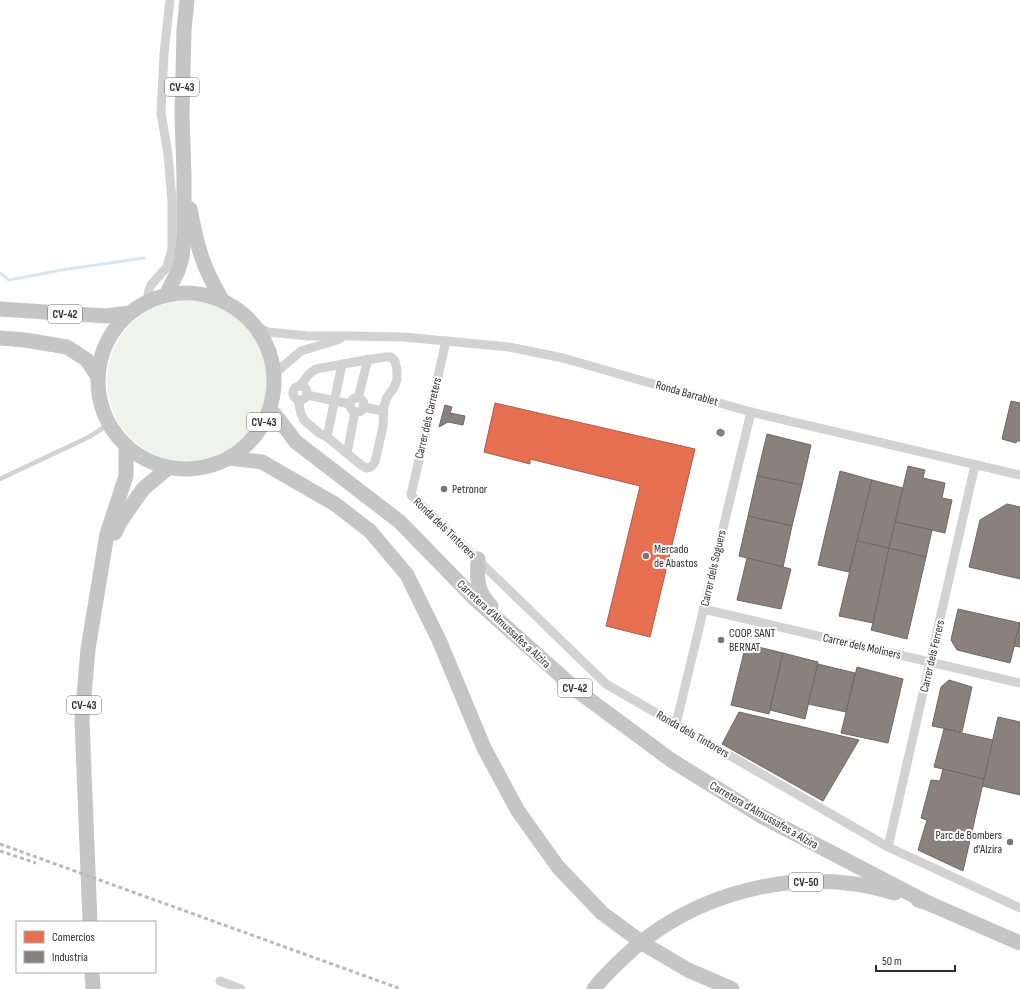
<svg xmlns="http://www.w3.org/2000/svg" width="1020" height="989" viewBox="0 0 1020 989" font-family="'Sofia Sans Condensed',sans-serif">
<rect width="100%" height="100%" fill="#fff"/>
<circle fill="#eff3eb" cx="187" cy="381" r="80"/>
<path fill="#e76f51" stroke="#af5b46" d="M495,403L695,449L650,637L606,626L640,486L530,459V464L484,452Z"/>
<g fill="#8a817c" stroke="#6e6864">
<path d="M1011,401L1020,403V441H1017L1016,443L1002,439Z"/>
<path d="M445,405L452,407L450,413L465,416L463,425L448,422L439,427Z"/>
<path d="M720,429L724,431V434L722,436H720L717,434V431Z"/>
<path d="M767,434L811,445L802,485L757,476Z"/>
<path d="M908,466L925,470L923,478L945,483L942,498L952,500L945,533L895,522Z"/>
<path d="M840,471L872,480L849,572L818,565Z"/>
<path d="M757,476L802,485L792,526L748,516Z"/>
<path d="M872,480L903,488L889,548L857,541Z"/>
<path d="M1007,504L1020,507V579L969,567L980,520Z"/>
<path d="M748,516L792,526L783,567L739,556Z"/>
<path d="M895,522L932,530L926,557L889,548Z"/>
<path d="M857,541L889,548L873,623L839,616Z"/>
<path d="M889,548L926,557L907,639L871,630L873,623Z"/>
<path d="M747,558L791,569L781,609L737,600Z"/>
<path d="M958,609L1020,623L1010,663L957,650L951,640Z"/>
<path d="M1020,622V647L1014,646Z"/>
<path d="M746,644L783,653L769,714L731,705Z"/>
<path d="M783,653L818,662L805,719L770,710Z"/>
<path d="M818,664L855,673L846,712L808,704Z"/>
<path d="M857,667L903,679L888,743L841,733Z"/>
<path d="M949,680L972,687L962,732L932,726L941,687Z"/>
<path d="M739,712L859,740L823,801L722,744Z"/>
<path d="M998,717L1020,722V795L982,786Z"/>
<path d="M944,729L993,740L984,779L934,767Z"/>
<path d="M943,769L984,779L963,871L918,850L927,820L921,818L931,780L940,781Z"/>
</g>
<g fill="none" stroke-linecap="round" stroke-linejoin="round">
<path stroke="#d8e6f0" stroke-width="3" d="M0,273L9,280L62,270L144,258"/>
<path stroke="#d2d2d2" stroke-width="4.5" d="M0,479L89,437L103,428L109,425"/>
<g stroke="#d2d2d2" stroke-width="9">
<path d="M147,302L149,290L151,285L167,267L172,249V201L168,154L161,113L164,54L170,0"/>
<path d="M256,326L268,332L308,336H350L404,337L509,347L563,358L751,412L1020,475"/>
<path d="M446,341L411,495L606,684L888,847L1020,908"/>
<path d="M274,374L301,351L340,339"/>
<circle cx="300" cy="393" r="7"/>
<path d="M307,395L350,404"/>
<path d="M358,398L368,359"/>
<circle cx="357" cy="405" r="7"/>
<path d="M298,400L301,414L304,420L319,433L327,437L361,465L366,468L371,467L375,462L383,426L384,406L387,397L394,388L397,379V370L395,361L391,357H386L360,361L316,369L309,374L300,386"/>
<path d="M363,407L383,411"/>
<path d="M327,437L342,364"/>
<path d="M347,453L355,412"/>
<path d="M703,609L1020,683"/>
<path d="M676,724L751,412"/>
<path d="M888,847L975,465"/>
<path d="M220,981L241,989"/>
</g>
<g stroke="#c5c5c5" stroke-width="15">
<path d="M190,209C193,225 196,240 201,255C206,271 214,286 222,300"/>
<circle cx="186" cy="381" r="88"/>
<path d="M166,295L178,271L182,257L184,236V175L182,115L184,30L187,0"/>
<path d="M0,309L106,316L130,313"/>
<path d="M0,338L25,340L67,347L87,360L98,377"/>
<path d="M270,410L276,416L296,442L400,522L476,600L579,692L671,760L763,817L928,903"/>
<path d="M230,458L262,462L335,504L370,531L407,575L439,640L484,748L518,811L558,867L602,913L644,944L688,970L732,989"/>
<path d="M115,533L120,522L143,489L168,468"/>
<path d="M478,559C477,579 476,591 491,606"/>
<path d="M918,900L928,903L1020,943"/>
<path d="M90,922L82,720L88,649L107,534L126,476V446"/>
<path d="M92,972L93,989"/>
<path d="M594,989C602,978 612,969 621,960C692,891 800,864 895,893"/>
</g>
<g stroke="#b9b9b9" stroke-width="3" stroke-dasharray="4 3" stroke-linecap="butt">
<path d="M0,844L401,989"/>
<path d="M0,851L36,863"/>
</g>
</g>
<g fill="#767676" stroke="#fff" stroke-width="1.5">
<circle cx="444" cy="489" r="4"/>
<circle cx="646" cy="556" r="4"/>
<circle cx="721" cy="640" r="4"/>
<circle cx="1010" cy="842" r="4"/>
</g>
<g text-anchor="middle" stroke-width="4" stroke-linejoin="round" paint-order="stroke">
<g fill="#fff" stroke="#6c6c6c" stroke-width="1">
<rect x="165" y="78" width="34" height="18" rx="3"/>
<rect x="48" y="305" width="34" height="18" rx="3"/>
<rect x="247" y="413" width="34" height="18" rx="3"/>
<rect x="558" y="679" width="34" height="18" rx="3"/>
<rect x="67" y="696" width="34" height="18" rx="3"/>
<rect x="789" y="873" width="34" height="18" rx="3"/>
</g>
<g font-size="11" font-weight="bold" fill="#2d2d2d">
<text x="182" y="91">CV-43</text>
<text x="65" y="318">CV-42</text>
<text x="264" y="426">CV-43</text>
<text x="575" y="692">CV-42</text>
<text x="84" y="709">CV-43</text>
<text x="806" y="886">CV-50</text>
</g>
<g font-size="12" fill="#2d2d2d" stroke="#fff">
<text transform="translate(687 393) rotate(16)" y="4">Ronda Barrablet</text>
<text transform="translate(428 418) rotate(-77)" y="4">Carrer dels Carreters</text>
<text transform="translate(445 528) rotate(44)" y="4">Ronda dels Tintorers</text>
<text transform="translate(713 568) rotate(-77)" y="4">Carrer dels Soguers</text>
<text transform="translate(504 624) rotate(43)" y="4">Carretera d'Almussafes a Alzira</text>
<text transform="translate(862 646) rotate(13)" y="4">Carrer dels Moliners</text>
<text transform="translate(932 656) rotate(-77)" y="4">Carrer dels Ferrers</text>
<text transform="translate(693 734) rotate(30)" y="4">Ronda dels Tintorers</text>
<text transform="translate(764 815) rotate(30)" y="4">Carretera d'Almussafes a Alzira</text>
</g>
<g font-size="12" fill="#2d2d2d" stroke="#fff" text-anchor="start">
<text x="452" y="493">Petronor</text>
<text x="654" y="553">Mercado<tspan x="654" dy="14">de Abastos</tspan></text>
<text x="729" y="637">COOP. SANT<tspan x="729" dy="14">BERNAT</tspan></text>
<text x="1002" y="839" text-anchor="end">Parc de Bombers<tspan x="1002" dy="14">d'Alzira</tspan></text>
</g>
</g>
<rect x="16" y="921" width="140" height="52" fill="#ffffff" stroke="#ababab"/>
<rect x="24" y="931" width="20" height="12" fill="#e76f51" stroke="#ababab"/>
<text x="52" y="941" font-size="12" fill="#2d2d2d">Comercios</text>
<rect x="24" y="951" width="20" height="12" fill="#8a817c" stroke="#ababab"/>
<text x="52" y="961" font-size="12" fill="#2d2d2d">Industria</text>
<path d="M876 965v6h79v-6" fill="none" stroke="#2d2d2d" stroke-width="2"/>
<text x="882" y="965" font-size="12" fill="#2d2d2d" stroke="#ffffff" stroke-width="3" paint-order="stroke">50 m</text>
</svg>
